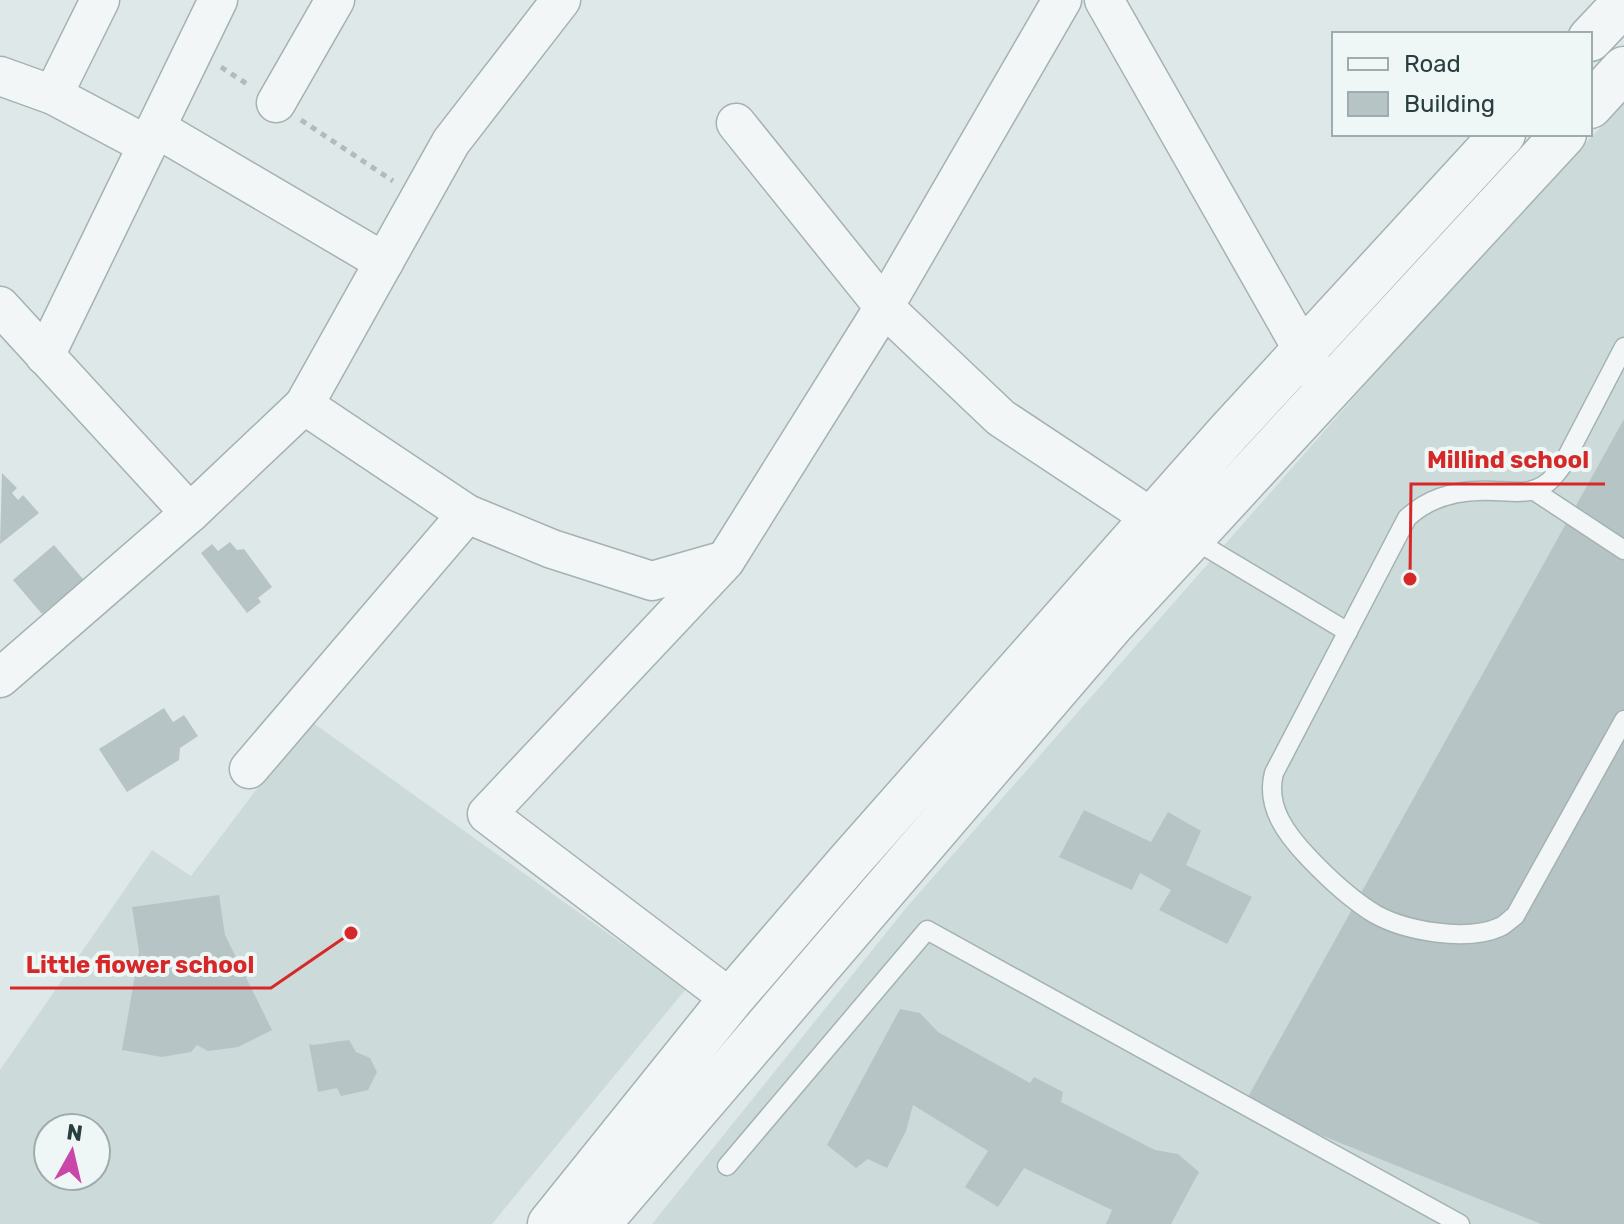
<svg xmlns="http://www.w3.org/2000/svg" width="1624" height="1224" viewBox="0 0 1624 1224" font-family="Rubik,sans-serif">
<rect width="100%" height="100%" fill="#dfe8e8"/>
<g fill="#cddada" fill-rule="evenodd">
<path d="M1624,103V1224H652L906,908L1484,249Z"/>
<path d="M309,720L686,989L492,1224H0V1070L152,850L191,876ZM48,1128H96V1176H48Z"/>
</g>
<g fill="#b7c4c5">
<path d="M1624,419V1224H1541L1244,1104Z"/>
<path d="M2,473L17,488L12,493L18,500L23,495L39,513L0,544Z"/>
<path d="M230,542L237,550L244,549L272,587L258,598L261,602L247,613L201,553L212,544L218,551Z"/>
<path d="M54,545L88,585L69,600L65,595L42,614L13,580Z"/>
<path d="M164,708L173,722L184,715L198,736L180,748L179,760L127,792L99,749Z"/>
<path d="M1084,810L1151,842L1168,812L1201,831L1186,865L1252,897L1227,944L1159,910L1171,890L1140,873L1132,890L1059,857Z"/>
<path d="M219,895L225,935L272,1030L238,1047L208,1051L197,1045L191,1052L162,1057L122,1050L139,952L132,907Z"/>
<path d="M900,1009L920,1013L938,1032L1030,1083L1034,1077L1063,1092L1061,1102L1155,1150L1178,1154L1199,1172L1171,1224H1106L1112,1210L1024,1168L998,1207L965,1187L988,1151L913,1105L906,1131L887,1168L868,1159L856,1168L827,1145Z"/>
<path d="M349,1040L356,1052L370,1058L377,1072L368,1090L341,1096L337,1088L318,1092L309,1044L313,1045Z"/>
</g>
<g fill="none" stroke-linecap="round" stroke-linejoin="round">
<defs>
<g id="service">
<path d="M1624,347L1562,466C1554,477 1547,486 1533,490C1522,494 1507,491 1495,491C1462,489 1431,495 1407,518L1274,773C1265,807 1287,835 1309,858C1329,879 1350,899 1375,914C1405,931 1467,942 1500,927C1505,925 1510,919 1515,916L1624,720"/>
<path d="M1533,490L1624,550"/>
<path d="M1191,538L1348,632"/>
<path d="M727,1166L927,930L1460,1224"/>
</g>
<g id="minor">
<path d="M1104,0L1317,375"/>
<path d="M0,76L53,95L147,145"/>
<path d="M53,95L100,0"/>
<path d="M276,103L335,0"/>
<path d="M736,123L884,307L1001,418L1152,518"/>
<path d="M156,128L384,262"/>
<path d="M0,306L190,513"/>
<path d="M45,356L218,0"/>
<path d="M304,405L467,514L552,549L652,581L722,561"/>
<path d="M0,678L190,513L304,405L451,142L561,0"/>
<path d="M249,769L467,514"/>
<path d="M731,999L487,814L725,561L884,307L1062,0"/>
</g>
<g id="tertiary">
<path d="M1590,39L1624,3"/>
<path d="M1590,106L1624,69"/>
<path d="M550,1224L731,999L848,863L1228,433L1503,134"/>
<path d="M598,1224L1114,622L1564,134"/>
</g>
</defs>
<use href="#service" stroke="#a4b2b2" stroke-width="21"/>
<use href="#minor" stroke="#a4b2b2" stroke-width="41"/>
<use href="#tertiary" stroke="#a4b2b2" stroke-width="47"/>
<g stroke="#b1bbbb" stroke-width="5" stroke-dasharray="6 6" stroke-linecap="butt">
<path d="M221,67L250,86"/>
<path d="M301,120L393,181"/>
</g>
<use href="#service" stroke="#f2f6f6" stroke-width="18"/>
<use href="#minor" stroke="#f2f6f6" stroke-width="38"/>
<use href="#tertiary" stroke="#f2f6f6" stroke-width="44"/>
</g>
<path fill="none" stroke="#d62828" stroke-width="3" d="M1410 579L1411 484H1605M351 933L271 988H10"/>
<g fill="#d62828" stroke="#eff6f6" stroke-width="3">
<circle cx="1410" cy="579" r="8"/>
<circle cx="351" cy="933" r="8"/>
</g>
<g font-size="24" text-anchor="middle" font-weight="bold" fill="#d62828" stroke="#eff6f6" stroke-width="8" stroke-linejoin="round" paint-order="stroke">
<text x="1508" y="468">Millind school</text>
<text x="140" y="973">Little fiower school</text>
</g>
<rect x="1332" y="32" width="260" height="104" fill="#eff6f6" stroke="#9facad" stroke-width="2"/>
<rect x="1348" y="58" width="40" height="12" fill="#f2f6f6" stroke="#9facad" stroke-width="2"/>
<text x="1404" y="72" font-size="24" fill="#283e3f">Road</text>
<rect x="1348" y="92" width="40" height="24" fill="#b7c4c5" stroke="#9facad" stroke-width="2"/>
<text x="1404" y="112" font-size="24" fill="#283e3f">Building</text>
<g transform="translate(72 1152) rotate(8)"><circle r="38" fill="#eff6f6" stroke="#9facad" stroke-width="2"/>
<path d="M0-6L14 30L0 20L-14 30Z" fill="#ca47a9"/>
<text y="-12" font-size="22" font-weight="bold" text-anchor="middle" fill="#283e3f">N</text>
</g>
</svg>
